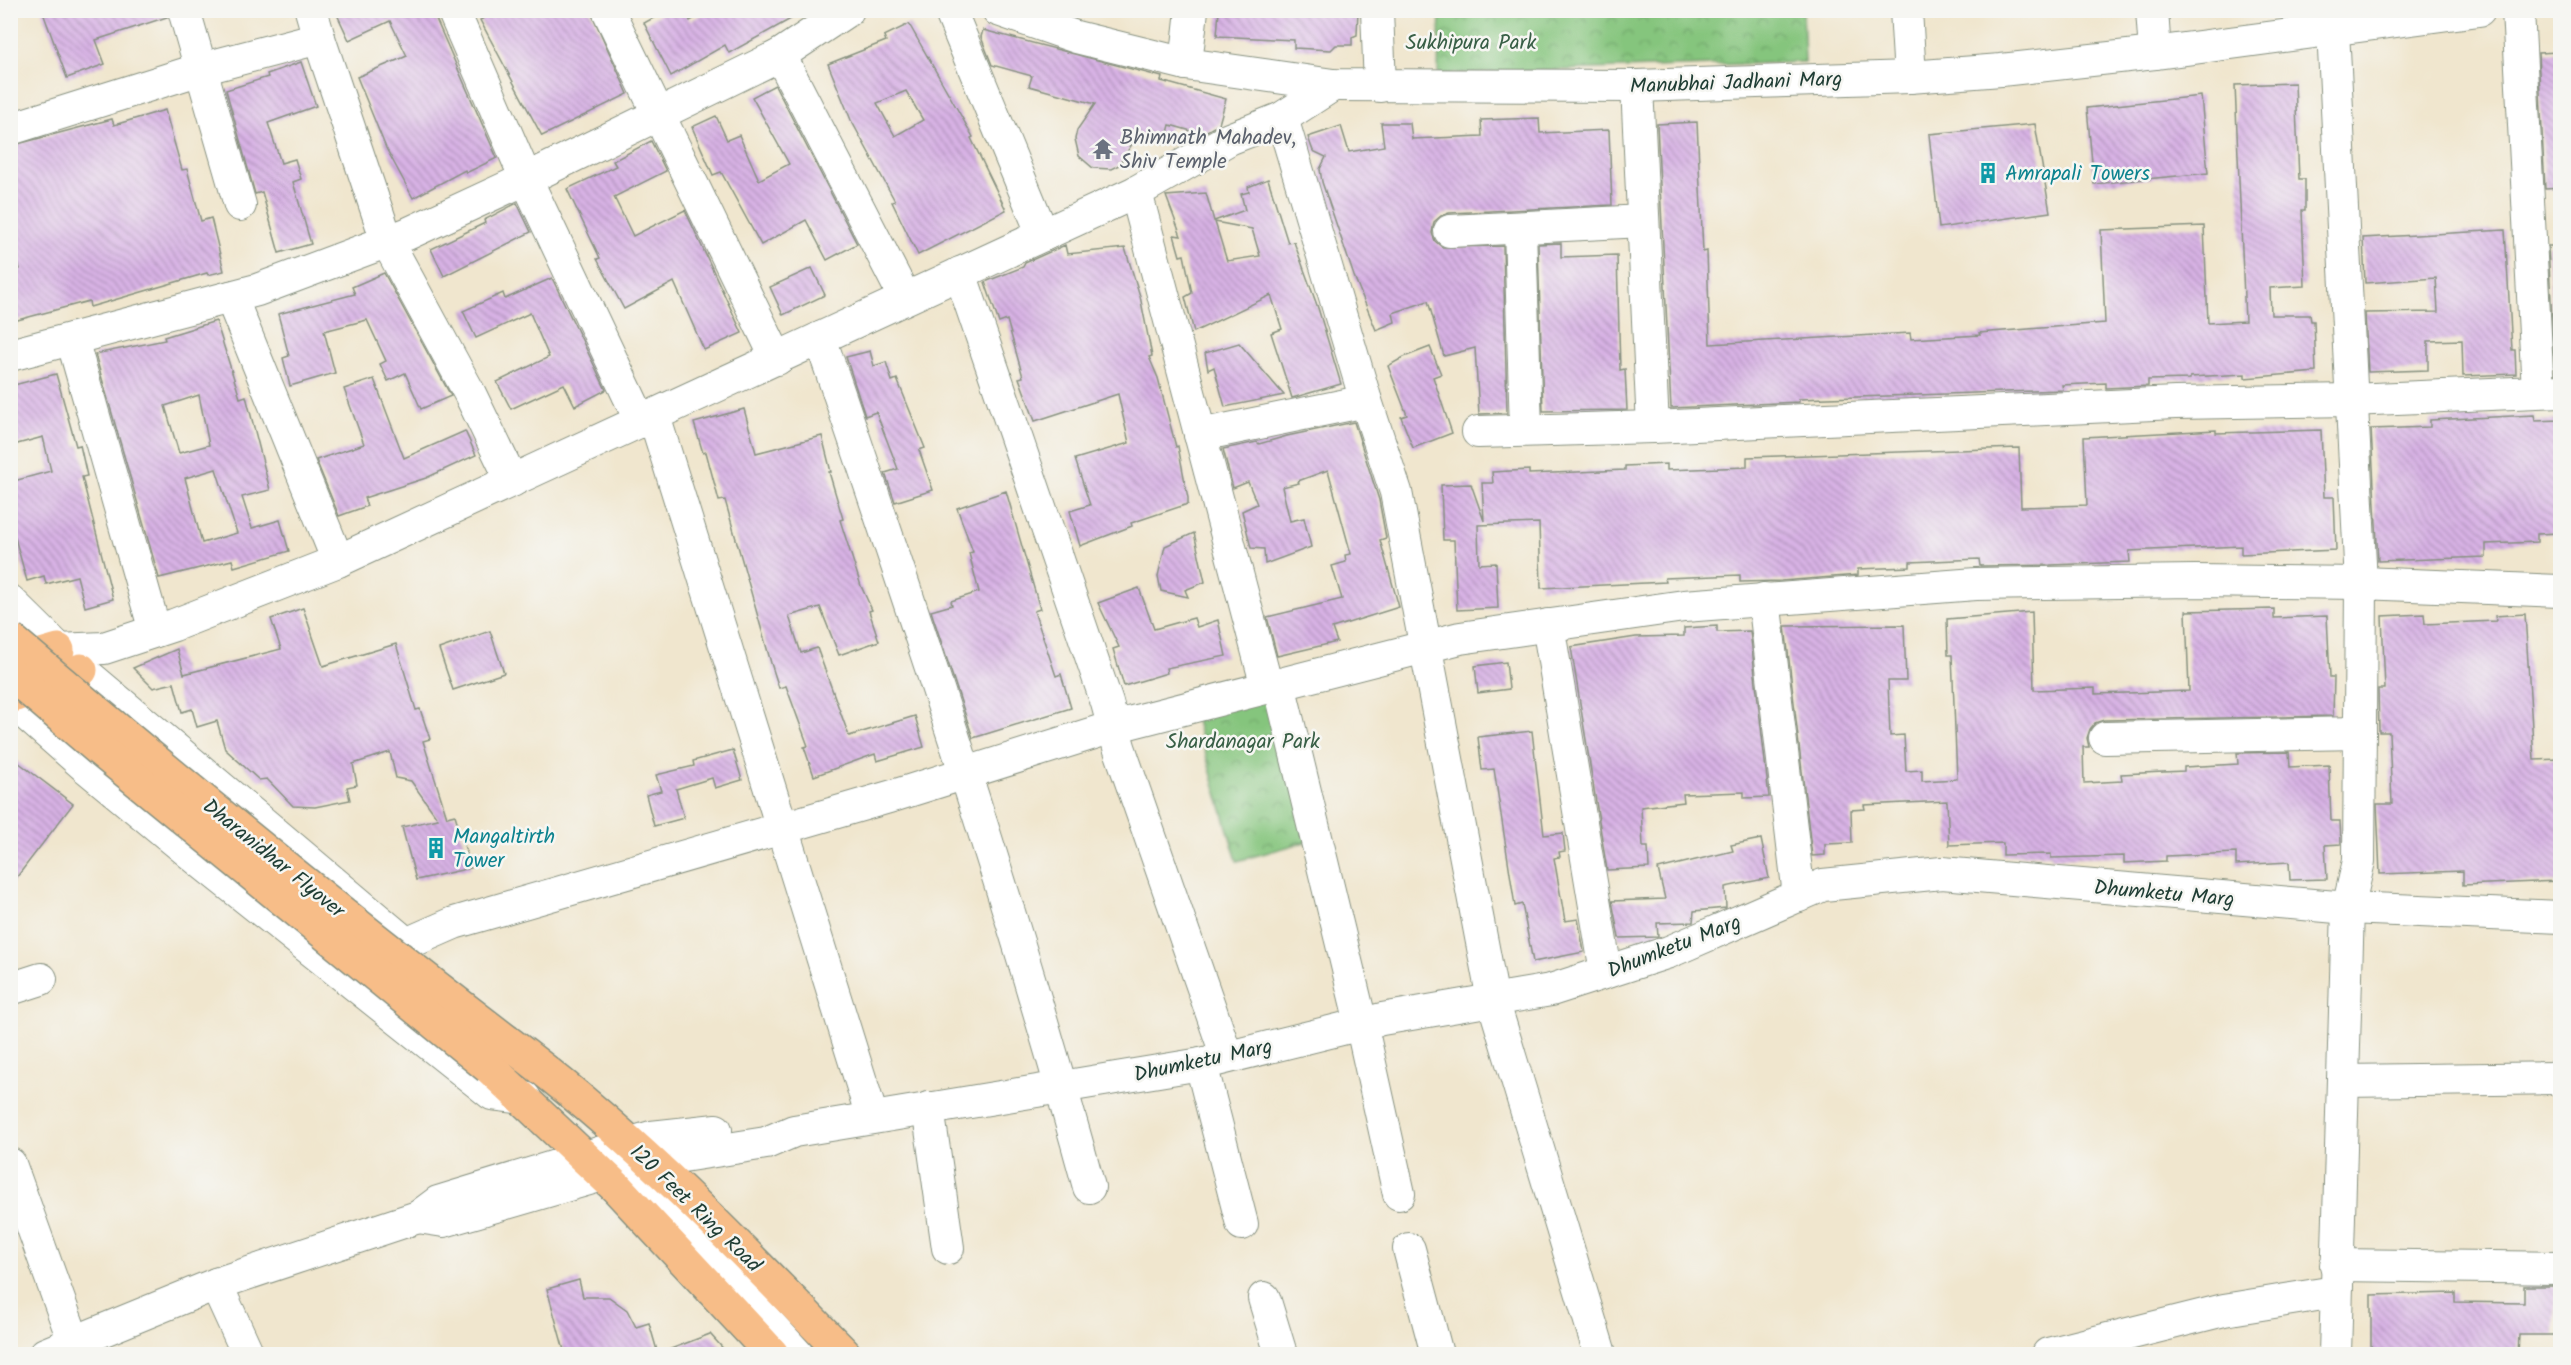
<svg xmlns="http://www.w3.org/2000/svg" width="2571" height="1365" viewBox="0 0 2571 1365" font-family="Kalam,sans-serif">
<defs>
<pattern id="park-crowns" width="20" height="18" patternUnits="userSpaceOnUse" patternTransform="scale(1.5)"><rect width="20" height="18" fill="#85c57d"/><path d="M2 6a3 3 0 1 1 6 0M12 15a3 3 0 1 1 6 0" fill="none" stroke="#6ca167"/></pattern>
<pattern id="building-back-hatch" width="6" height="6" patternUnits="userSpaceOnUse" patternTransform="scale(1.5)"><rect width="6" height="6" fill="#d8b2e5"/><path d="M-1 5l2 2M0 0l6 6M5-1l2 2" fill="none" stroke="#af92ba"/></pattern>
</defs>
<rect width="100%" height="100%" fill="#f6f6f2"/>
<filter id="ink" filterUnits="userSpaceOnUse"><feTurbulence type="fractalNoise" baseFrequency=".0167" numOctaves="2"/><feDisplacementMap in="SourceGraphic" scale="12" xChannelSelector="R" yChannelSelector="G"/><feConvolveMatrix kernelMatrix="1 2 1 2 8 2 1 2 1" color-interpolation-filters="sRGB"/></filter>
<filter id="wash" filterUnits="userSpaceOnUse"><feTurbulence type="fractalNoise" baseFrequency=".008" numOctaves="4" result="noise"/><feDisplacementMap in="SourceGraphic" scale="24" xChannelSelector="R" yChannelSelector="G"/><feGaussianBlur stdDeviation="1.35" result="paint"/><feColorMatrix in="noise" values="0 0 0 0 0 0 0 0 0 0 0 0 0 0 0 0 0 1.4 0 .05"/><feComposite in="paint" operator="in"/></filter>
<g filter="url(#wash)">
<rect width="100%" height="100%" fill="#f0e6ce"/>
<g fill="url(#park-crowns)" stroke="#528158" stroke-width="1.5">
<path d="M1440,11H1803L1805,62L1438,74Z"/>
<path d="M1272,692L1312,840L1237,861L1193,711Z"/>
</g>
<g id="blocks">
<g fill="url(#building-back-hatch)" fill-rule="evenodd">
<path d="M42,10H167V17L96,40L105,64L67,78Z"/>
<path d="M335,10H432L497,158L466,173L465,170L413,198L386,148L357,77L407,56L390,21L349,40Z"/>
<path d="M498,10H590L628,94L542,136L480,20Z"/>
<path d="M668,10H685L690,21L710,10H807L729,53L725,45L671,76L644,23Z"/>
<path d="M1219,10H1358L1357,35L1352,37V45H1336L1331,50L1294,48V40L1217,36Z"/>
<path d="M909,24L973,137L971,138L1006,210L918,255L892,202L895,201L851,120L828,64L886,41L884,36ZM906,91L923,120L895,136L877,103Z"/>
<path d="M983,30L1162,77L1161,81L1226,99L1219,124L1202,134L1170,125L1165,144L1137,136L1119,165L1111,169L1093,168L1079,156L1075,139L1077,130L1095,104L1029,86L1032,76L992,65L981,37Z"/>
<path d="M2560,52V188L2545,189L2538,53Z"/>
<path d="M301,62L316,106L268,123L281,163L295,159L301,179L293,182L311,244L279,253L262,192L255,194L226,90L268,77L267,74Z"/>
<path d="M2295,83L2299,179H2305V210H2302L2305,286L2270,288L2271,315H2310L2311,321H2314L2316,372L2245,378V374L2190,377V379L2148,380V386L2106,388V383L2062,385L2063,390L1799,399V402L1671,408L1657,124L1697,122L1703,252L1707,251L1710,344L1910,333L1911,339L1980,335L1979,333L2105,323L2101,230L2204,226L2208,323L2245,321L2235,85Z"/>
<path d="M775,85L857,244L827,260L806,220L761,245L721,172L713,175L692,127L716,116L727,140L739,135L759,180L789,164L752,97Z"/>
<path d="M2201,96L2208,173L2094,184L2087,108Z"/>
<path d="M165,110L182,170L187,169L201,221L211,218L224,271L208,275L207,273L90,307L89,301L10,322V271L20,269L10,239V146L112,119L114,125Z"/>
<path d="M1539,118L1540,133L1609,130L1612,205L1449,213L1441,216L1434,222L1432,233L1435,241L1442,247L1503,246L1507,413L1479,414L1475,348L1444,356L1428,301L1393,313L1395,322L1376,330L1354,276L1322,182L1320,169L1326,157L1313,151L1308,137L1341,126L1349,152L1384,146L1381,123H1410L1412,139L1482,136L1481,120Z"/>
<path d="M2035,124L2050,212L1939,228L1929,134Z"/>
<path d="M651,141L666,171L614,197L633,236L685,210L742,333L704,350L674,282L624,309L597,259L600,258L567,189L616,166L613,161Z"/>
<path d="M1268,179L1288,243L1294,242L1318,308L1341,384L1292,398L1271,333L1282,329L1271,295L1194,332L1185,297L1192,293L1184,255L1180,256L1174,235L1181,236L1166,196L1206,193L1214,221L1245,210L1241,194L1249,192L1248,187ZM1215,222L1252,229L1260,256L1227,261Z"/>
<path d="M517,203L531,232L444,276L431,249L485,223L484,220Z"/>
<path d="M2505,230L2512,350H2515L2516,374L2463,376L2462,340L2428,341V370L2368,372L2365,313L2438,312L2436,278L2365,283L2363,238Z"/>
<path d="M1561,243V257L1617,255L1620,370L1625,369L1627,410L1543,411L1538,244Z"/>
<path d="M1065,245L1067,254L1125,248L1140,296L1152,356L1149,357L1158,378L1176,447L1178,446L1188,498V504L1131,523L1132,526L1080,546L1070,511L1090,505L1075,459L1129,443L1118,394L1035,421L1019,378L1023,377L1007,320L999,323L985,282L1023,267L1025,263Z"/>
<path d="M2548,246H2555L2560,256V355H2554Z"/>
<path d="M812,268L825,295L783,315L770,287Z"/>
<path d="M384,273L451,396L421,409L405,373L388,381L380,364L386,361L367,320L324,331L335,373L290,386L283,358L289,356L278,314L355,294L352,287Z"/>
<path d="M552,278L606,390L575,406L564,384L511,409L497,382L549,357L530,313L476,338L463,311L503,293L505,299Z"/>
<path d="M216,321L240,398L246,396L270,490L242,497L252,528L280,520L289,551L234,567L232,560L159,578L95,354L165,340L164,337ZM199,395L209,445L179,453L165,406ZM216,469L237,533L202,543L185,478Z"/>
<path d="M1239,343L1284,395L1225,407L1214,367L1208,370L1205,353Z"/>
<path d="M1430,347L1441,374L1433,377L1452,433L1413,448L1401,417L1407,415L1388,366L1404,357Z"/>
<path d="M870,351L874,366L886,362L892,381L897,379L925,448L919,450L933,490L895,502L885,473L898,469L876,412L865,416L846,357Z"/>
<path d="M56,374L76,446L80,445L87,476L82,477L113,599L85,607L77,576L46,584L44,576L27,581L10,520V482L51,471L43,437L10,446V386Z"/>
<path d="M374,379L404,458L465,431L476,455L426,478L364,498L367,506L339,516L316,460L364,444L344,389Z"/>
<path d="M744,409L756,453L822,436L831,472H829L843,519L840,520L861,586L872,610L869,611L879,641L839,655L820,607L789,616L801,653L817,648L849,736L915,716L924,747L877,761L875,754L814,776L804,747L808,746L786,686L779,688L771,663L725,500L719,501L706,452L703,453L694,423Z"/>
<path d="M2534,415L2535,421L2560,420V533L2537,534V542L2486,544V557L2378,561L2371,429L2430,427V420Z"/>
<path d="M1354,422L1379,500L1386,538L1380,540L1399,607L1332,628L1337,642L1277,656L1267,617L1342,599L1332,566L1346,562L1345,555L1351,554L1328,470L1298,481L1299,483L1282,487L1290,521L1304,518L1311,547L1265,564L1264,549L1251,548L1242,511L1257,504L1248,482L1233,488L1223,449L1257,442L1259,444L1287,436Z"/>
<path d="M2216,430V433L2321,430L2324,497H2334L2336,550L2241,554V546L2172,549L2129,551L2130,562L2050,565L1980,566L1979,559L1910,562V567L1858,569V575L1781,581L1740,582V575L1665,578L1666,582L1541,588L1539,523L1478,525L1479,564L1496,563L1498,608L1457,610L1454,540H1443L1441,485L1471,484L1484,521L1482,483H1493L1492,472L1529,470V474L1625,470V466L1667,464V470L1747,467V457L2019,448L2021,507L2087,505L2084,437Z"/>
<path d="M1006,491L1040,609L1034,611L1056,676L1061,674L1071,708L973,738L931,611L952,605L951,601L979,592L969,553L973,552L957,508Z"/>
<path d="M1194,533L1205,582L1185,590L1188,597L1161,591L1158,576L1165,546Z"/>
<path d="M1139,588L1154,629L1194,618L1197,627L1218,620L1226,656L1166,668L1167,673L1124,686L1113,649L1119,647L1098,603Z"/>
<path d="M303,608L323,666L396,644L416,710L420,709L430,739L423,741L447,817L455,815L471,868L416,880L402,827L438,819L411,781L396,778L390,752L353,764L357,785L347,787L350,800L315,807L293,806L267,779L259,780L225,749L217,721L197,727L192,709L182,712L174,683L153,688L133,668L177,649L184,674L281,649L271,619Z"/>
<path d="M2274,609V618L2327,616L2330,677H2334L2333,716L2104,720L2095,723L2090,729L2087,738L2089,747H2083L2084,783L2122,781L2121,774L2184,771V767L2238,764L2237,753L2289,752L2290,767L2329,765L2331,821H2340L2341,844L2325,845L2327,879L2290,880L2289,862L2236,865V853L2166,856V861L2124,863V856L2051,858V854L2003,855V843L1949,845L1947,801L1864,805L1865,809L1851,810L1852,843L1825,844V855L1812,856L1785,626L1904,625L1906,681H1888L1890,736L1904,735L1906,771L1922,770V781L1957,779L1952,655H1948L1947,619L2032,612L2034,690L2095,688V694L2189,691L2186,611Z"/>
<path d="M2424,614L2425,624L2496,621L2495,616L2525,614L2534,760L2560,759V881L2463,885V871L2380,874L2377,804H2392L2389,732H2379L2378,689H2385L2382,616Z"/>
<path d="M1717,626V632L1750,631L1769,797L1744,798V792L1683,794L1684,802L1641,807L1643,847H1648L1649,868L1607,870L1571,647L1636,637L1684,636V628Z"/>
<path d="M490,631L504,673L453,690L439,649Z"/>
<path d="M1506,662L1509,689L1478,693L1475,666Z"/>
<path d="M1532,731L1544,835L1563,833L1565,851L1559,852L1560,857L1554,858L1565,921L1578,919L1584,952L1533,962L1522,904L1515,906L1494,769L1482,770L1478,737Z"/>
<path d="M733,750L742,780L715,788L712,778L676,789L684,818L654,826L646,795L661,791L656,775L694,766L693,761Z"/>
<path d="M10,756L73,804L10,886Z"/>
<path d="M1761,839L1769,878L1725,887L1726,908L1694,911L1693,922L1657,923L1658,937L1619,938L1612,901L1665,899L1658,869L1733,851L1731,845Z"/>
<path d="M579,1280L583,1297H609L627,1310L636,1327L649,1323L658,1354L710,1334L728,1354H565L547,1289Z"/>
<path d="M2524,1286H2555V1335H2519L2518,1354H2371V1295L2455,1293V1302L2524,1303Z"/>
</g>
</g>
</g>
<g filter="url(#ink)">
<use href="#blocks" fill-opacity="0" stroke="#889281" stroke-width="1.5"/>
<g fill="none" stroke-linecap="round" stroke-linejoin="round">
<defs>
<g id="minor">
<path d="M184,10L240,205"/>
<path d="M453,10L526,179L641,422"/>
<path d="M608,10L777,359"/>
<path d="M950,10L1043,235"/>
<path d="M998,10L1076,37L1186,64L1333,85L1637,86L1910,77L2001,70L2155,53L2479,10"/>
<path d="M1377,10L1380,86"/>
<path d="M1906,10L1910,77"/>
<path d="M2152,10L2155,53"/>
<path d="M2518,10L2538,391"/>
<path d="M2333,30L2361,583L2359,861L2348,908L2335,1354"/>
<path d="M319,38L387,241L470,394L512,481"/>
<path d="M780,55L905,298"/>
<path d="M1186,64L1192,10"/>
<path d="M1637,86L1653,427"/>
<path d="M1282,118L1366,401L1396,492L1493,1000L1600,1354"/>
<path d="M10,129L201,69L319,38L311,10"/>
<path d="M1136,192L1267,687"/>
<path d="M1520,228L1526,430"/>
<path d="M1450,231L1643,221"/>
<path d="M960,273L1107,703L1119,747L1227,1057"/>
<path d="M231,297L338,561"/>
<path d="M820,338C916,619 1011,901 1089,1187"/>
<path d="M72,339L155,631"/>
<path d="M10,355L257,290L407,234L545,170L780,55L848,10"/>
<path d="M654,416L872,1117"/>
<path d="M1478,432L1653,427L2175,403L2350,400L2560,391"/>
<path d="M1200,435L1366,401"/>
<path d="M1764,599L1799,896"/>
<path d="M10,601L72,662L409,946"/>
<path d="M1548,625L1606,972"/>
<path d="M58,650L104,648L174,625L338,561L1136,192L1229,139L1282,118L1333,85"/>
<path d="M1279,684L1361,1023L1399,1194"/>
<path d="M10,700L87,768L202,863L492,1094L525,1098"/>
<path d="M2105,738L2360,733"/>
<path d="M406,944L454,923L896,795L1113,727L1460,638L1684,606L1976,584L2195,581L2361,583L2560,591"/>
<path d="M10,989L41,979"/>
<path d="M1201,1064L1242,1224"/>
<path d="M2343,1081L2560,1078"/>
<path d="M928,1108L948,1248"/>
<path d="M10,1164L74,1342"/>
<path d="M605,1167L650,1195L797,1354"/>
<path d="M418,1217L444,1221L651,1161L766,1143L794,1131L1201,1064L1382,1019L1551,990L1669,952L1823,885L1942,873L2348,908L2560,917"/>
<path d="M1409,1249L1437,1354"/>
<path d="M2336,1265L2560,1268"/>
<path d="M216,1284L248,1354"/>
<path d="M1264,1298L1281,1354"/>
<path d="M45,1354L216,1284L418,1217L438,1202L651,1137L716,1130"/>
<path d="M2048,1354L2224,1310L2335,1292"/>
</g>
<g id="major">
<path d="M10,664L58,650"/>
<path d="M10,697L81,670"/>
<path d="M506,1041C630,1132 737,1245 844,1354"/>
<path d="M489,1067L617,1188L772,1354"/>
</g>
</defs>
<use href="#minor" stroke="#889281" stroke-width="34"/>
<use href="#major" stroke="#889281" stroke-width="36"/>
<use href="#minor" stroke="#fff" stroke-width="32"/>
<use href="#major" stroke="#f7bd88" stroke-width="33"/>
<defs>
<g id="major-bridge">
<path d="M10,639C172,777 337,912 506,1041"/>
<path d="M10,673L99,749L489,1067"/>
</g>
</defs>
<use href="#major-bridge" stroke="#889281" stroke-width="36" stroke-linecap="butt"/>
<use href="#major-bridge" stroke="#f7bd88" stroke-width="33"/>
</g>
</g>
<defs>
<symbol id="temple-bare" viewBox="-9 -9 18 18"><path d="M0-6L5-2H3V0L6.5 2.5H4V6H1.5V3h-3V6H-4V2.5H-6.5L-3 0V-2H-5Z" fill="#6b7280" stroke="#f6f6f2" stroke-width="2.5" paint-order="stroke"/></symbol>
<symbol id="building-bare" viewBox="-9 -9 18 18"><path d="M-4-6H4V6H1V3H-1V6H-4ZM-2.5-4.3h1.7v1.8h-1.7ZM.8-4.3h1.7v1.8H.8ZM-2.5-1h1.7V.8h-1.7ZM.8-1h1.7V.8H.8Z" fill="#0f9aa8" stroke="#f6f6f2" stroke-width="2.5" paint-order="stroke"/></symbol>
</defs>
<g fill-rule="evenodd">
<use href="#temple-bare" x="1088" y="134" width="30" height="30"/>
<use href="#building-bare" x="1973" y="158" width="30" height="30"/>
<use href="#building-bare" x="421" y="833" width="30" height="30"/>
</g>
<g text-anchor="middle" stroke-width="5" stroke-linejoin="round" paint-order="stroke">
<g font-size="21" fill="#385f46" stroke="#f6f6f2">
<text x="1471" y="49">Sukhipura Park</text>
<text x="1243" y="748">Shardanagar Park</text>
</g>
<g font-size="21" fill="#1f3d34" stroke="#f6f6f2">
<text transform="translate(1736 82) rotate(-2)" y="7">Manubhai Jadhani Marg</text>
<text transform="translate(274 858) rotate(39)" y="7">Dharanidhar Flyover</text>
<text transform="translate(2164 893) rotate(5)" y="7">Dhumketu Marg</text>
<text transform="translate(1674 946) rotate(-21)" y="7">Dhumketu Marg</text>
<text transform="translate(1203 1060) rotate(-12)" y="7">Dhumketu Marg</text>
<text transform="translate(696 1208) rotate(44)" y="7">120 Feet Ring Road</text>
</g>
<g font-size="21" fill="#5b616d" stroke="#f6f6f2" text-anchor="start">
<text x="1120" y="144">Bhimnath Mahadev,<tspan x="1120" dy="24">Shiv Temple</tspan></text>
</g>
<g font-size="21" fill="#0d838f" stroke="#f6f6f2" text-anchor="start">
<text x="2005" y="180">Amrapali Towers</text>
<text x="453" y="843">Mangaltirth<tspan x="453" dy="24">Tower</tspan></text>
</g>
</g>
<rect width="2571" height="1365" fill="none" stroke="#f6f6f2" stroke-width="36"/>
</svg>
